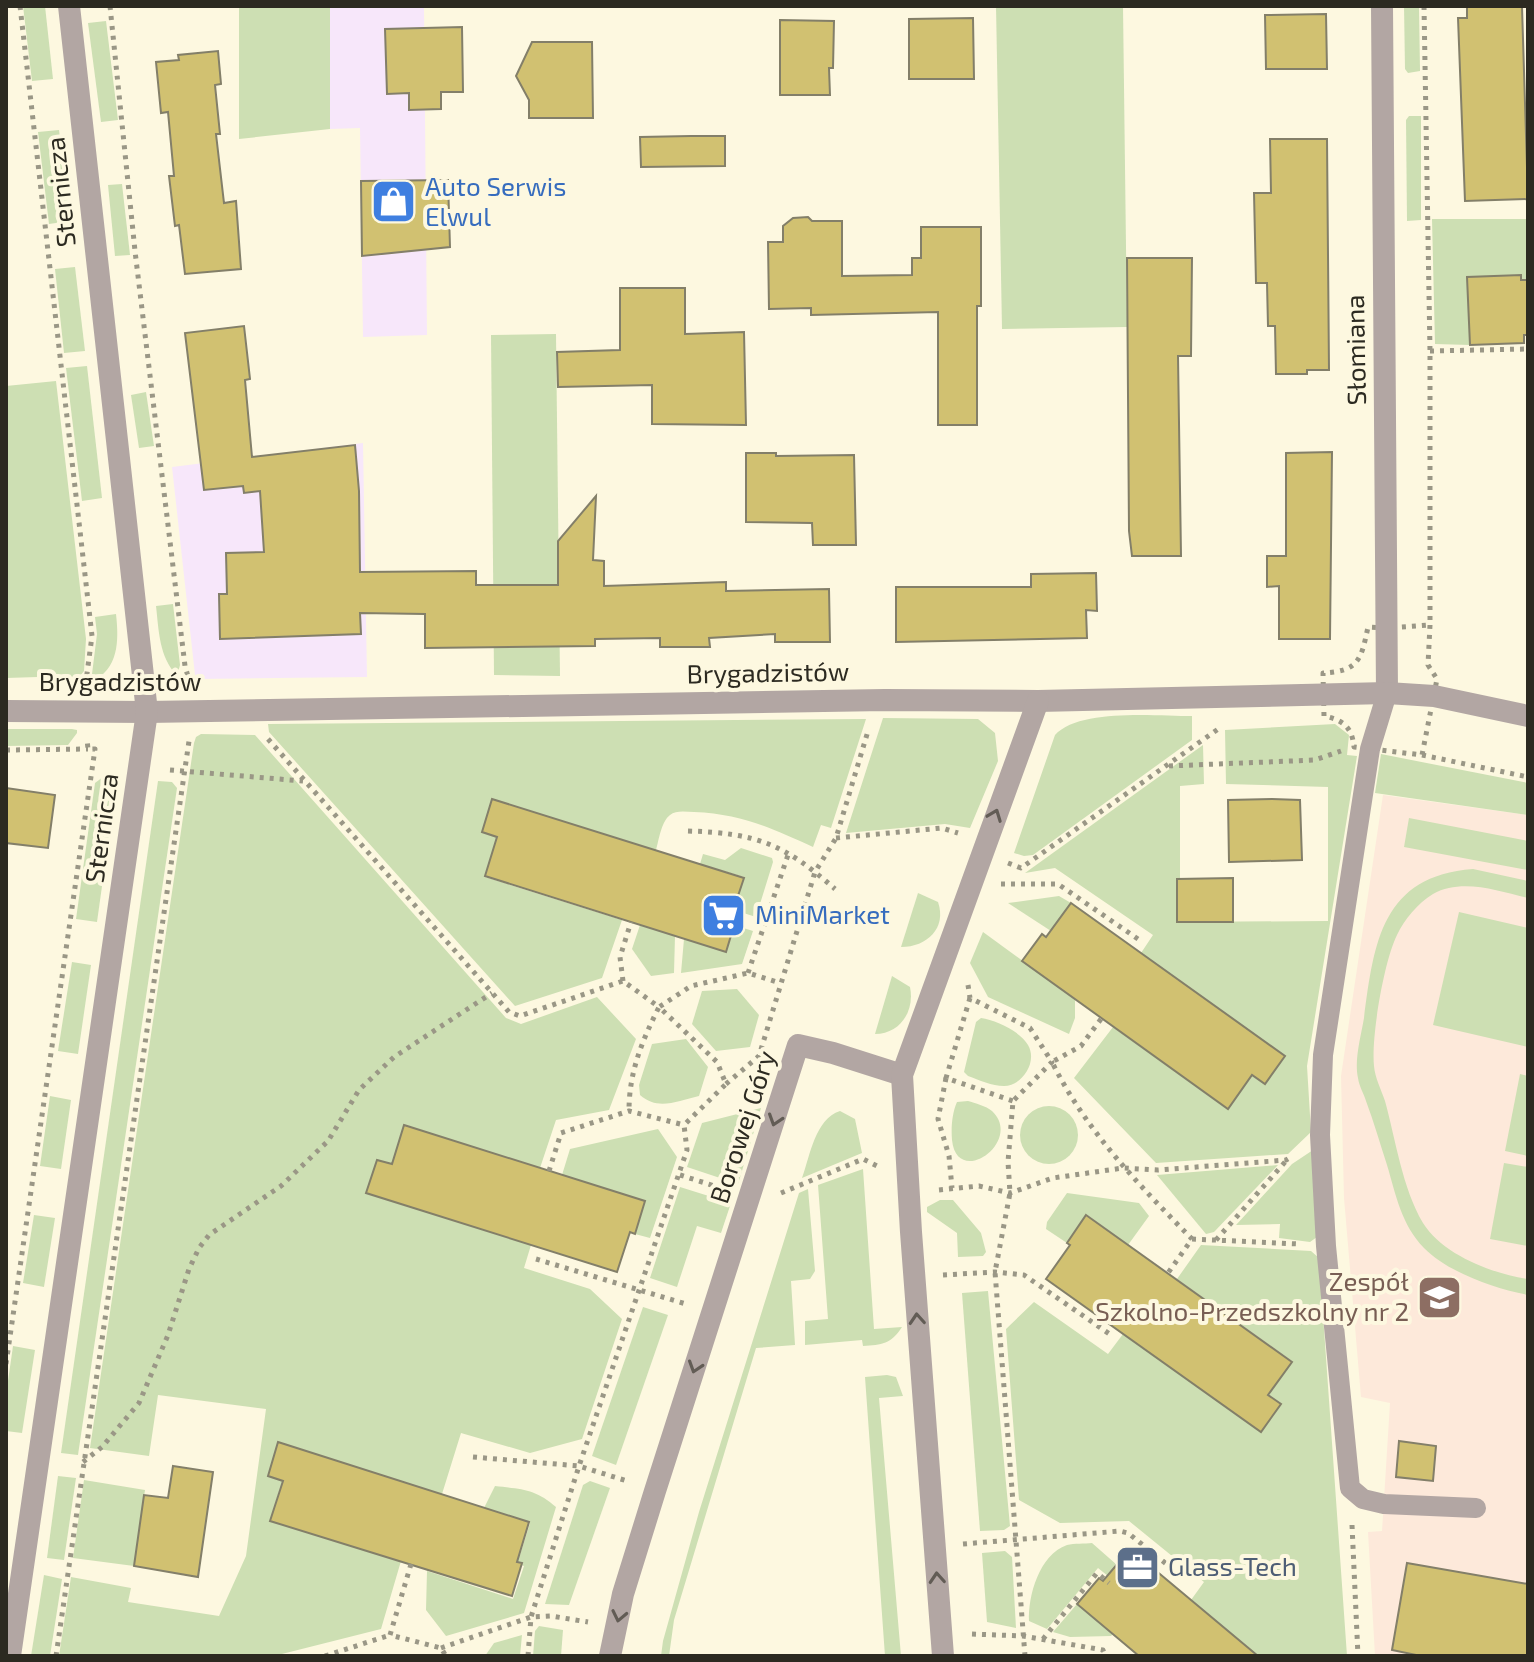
<svg xmlns="http://www.w3.org/2000/svg" width="1534" height="1662" viewBox="0 0 1534 1662" font-family="'Exo 2',sans-serif">
<rect width="100%" height="100%" fill="#fdf8e0"/>
<g fill="#f7e7fa">
<path d="M330,6H424L427,335L363,337L360,128L330,129Z"/>
<path d="M363,443L367,677L199,679L195,675L172,467Z"/>
</g>
<path fill="#fde9da" d="M1383,795L1528,815V1656H1375L1368,1532L1382,1531L1390,1403L1361,1397L1344,1198L1341,1076Z"/>
<g fill="#cddfb3">
<path d="M23,6H45L53,79L32,81Z"/>
<path d="M239,6H330V129L239,139Z"/>
<path d="M996,6H1123L1127,327L1002,329Z"/>
<path d="M1404,6H1419L1420,71L1408,73L1405,69Z"/>
<path d="M106,21L118,120L101,122L88,23Z"/>
<path d="M1409,116H1421V220L1407,221L1406,120Z"/>
<path d="M59,130L70,221L49,224L38,132Z"/>
<path d="M122,184L130,255L115,256L108,185Z"/>
<path d="M1432,219H1528V280L1467,277L1470,345L1435,344Z"/>
<path d="M75,267L85,351L64,353L55,269Z"/>
<path d="M556,334L560,676L494,675L491,335Z"/>
<path d="M87,366L102,498L82,501L66,368Z"/>
<path d="M56,381L86,639L84,671L76,681L40,682L38,677L6,678V386Z"/>
<path d="M146,392L154,446L139,448L131,395Z"/>
<path d="M173,604L180,665L177,676C159,656 159,632 156,606Z"/>
<path d="M116,614C119,641 119,669 91,682L97,634L95,617Z"/>
<path d="M1192,716V740L1033,855L1024,856L1014,853L1055,735C1079,708 1156,716 1192,716Z"/>
<path d="M883,718L978,719L995,733L998,761L970,828L945,824L846,833Z"/>
<path d="M866,719L831,828L821,825L813,847C771,828 742,814 694,812C686,812 676,810 670,815C661,822 659,840 656,850L492,799L483,832L502,838L495,844L485,877L622,920L602,978L515,1006L269,732L268,724Z"/>
<path d="M1335,724L1349,735L1347,755L1357,756L1307,1066L1311,1132L1288,1154L1156,1163L1074,1078L1113,1027L1228,1109L1248,1081L1247,1072L1265,1084L1285,1056L1141,953L1153,935L1055,868L1025,873L1203,745L1204,784L1180,786V879H1177V922L1328,921V787L1226,784L1225,730Z"/>
<path d="M6,729H72L77,730V733L68,745L6,746Z"/>
<path d="M201,734L255,735L506,1018L521,1024L597,997L636,1039L609,1110L556,1120L540,1168L404,1125L394,1157L399,1159L366,1193L531,1245L524,1268L590,1289L622,1319L582,1439L530,1453L461,1433L442,1494L278,1443L288,1482L280,1488L270,1521L401,1561L381,1629L274,1656H59L71,1577L131,1588L128,1602L219,1616L246,1556L266,1409L158,1395L149,1456L90,1448L194,743L196,737Z"/>
<path d="M1381,754L1528,783V815L1375,793Z"/>
<path d="M103,777L113,779L116,786L97,922L76,919L95,783Z"/>
<path d="M158,781L172,782L177,788L78,1455L61,1453Z"/>
<path d="M1409,818L1528,841V870L1404,847Z"/>
<path d="M741,848L772,858L773,862L756,917L734,910L744,877L700,864L703,854L725,860Z"/>
<path d="M1473,869L1528,881V898C1498,891 1462,878 1433,894C1418,903 1404,920 1397,935C1384,961 1371,1037 1374,1066C1375,1078 1381,1089 1385,1101C1396,1141 1402,1187 1423,1223C1443,1255 1493,1274 1528,1279V1295C1496,1289 1447,1272 1424,1248C1401,1224 1396,1195 1387,1165C1380,1144 1374,1122 1366,1101C1364,1094 1359,1086 1358,1078C1354,1060 1361,1036 1364,1018C1374,942 1382,876 1473,869Z"/>
<path d="M918,893L938,902C947,928 927,947 901,947Z"/>
<path d="M1059,896L1071,903L1051,931L1008,903Z"/>
<path d="M1459,912L1528,928V1047L1433,1025Z"/>
<path d="M640,925L675,936L674,973L651,976L632,949Z"/>
<path d="M734,925L753,931L742,964L681,973L684,939L726,952Z"/>
<path d="M983,932L1075,999V1018L1069,1034L988,997L970,963Z"/>
<path d="M72,962L91,965L78,1054L58,1051Z"/>
<path d="M892,976L910,987C915,1011 900,1034 875,1034Z"/>
<path d="M737,989L759,1015L750,1047L716,1051L692,1024L702,991Z"/>
<path d="M981,1018C996,1020 1021,1032 1028,1045C1038,1062 1022,1086 1004,1086C992,1086 979,1080 968,1076L964,1072L976,1022Z"/>
<path d="M686,1039L708,1067L699,1096C677,1101 658,1111 640,1095L639,1085L652,1044Z"/>
<path d="M1520,1074L1528,1076V1156L1505,1151Z"/>
<path d="M50,1096L71,1100L61,1169L40,1166Z"/>
<path d="M968,1101C975,1103 986,1106 992,1111C1024,1141 957,1189 952,1140C951,1128 952,1113 957,1102Z"/>
<circle cx="1049" cy="1135" r="29"/>
<path d="M761,1108L738,1184L687,1167L702,1123Z"/>
<path d="M840,1111L855,1119L862,1153L802,1178C810,1156 815,1119 840,1111Z"/>
<path d="M658,1129L677,1157L650,1238L635,1234L645,1201L562,1175L570,1149Z"/>
<path d="M1313,1150L1317,1237L1310,1242L1279,1238L1280,1224L1236,1225L1292,1164Z"/>
<path d="M1504,1163L1528,1167V1246L1490,1239Z"/>
<path d="M1278,1165L1214,1232L1206,1234L1157,1175Z"/>
<path d="M863,1169L874,1329L902,1327C891,1344 882,1345 863,1346L862,1340L805,1345V1321L828,1319L818,1185Z"/>
<path d="M680,1187L731,1203L721,1233L697,1226L677,1287L650,1278Z"/>
<path d="M808,1189L815,1271L810,1279L791,1281L795,1345L756,1348L674,1620L669,1656H661L663,1641L699,1512L799,1193Z"/>
<path d="M1067,1193L1139,1203L1149,1216L1128,1245L1087,1215L1067,1243L1046,1229L1047,1222Z"/>
<path d="M940,1200H953L981,1233L986,1252L983,1256L958,1257L957,1233L927,1212V1207Z"/>
<path d="M34,1215L55,1218L44,1287L23,1283Z"/>
<path d="M1201,1245L1311,1251L1319,1258L1347,1656H1258L1191,1600L1204,1582L1129,1521L1060,1523L1019,1500L1006,1329L1034,1302L1108,1354L1123,1334L1261,1432L1264,1392L1273,1389L1292,1361L1177,1279Z"/>
<path d="M988,1291L1010,1526L1004,1530L980,1531L962,1293Z"/>
<path d="M643,1307L668,1315L616,1465L592,1456Z"/>
<path d="M13,1346L35,1350L22,1433L6,1431V1395Z"/>
<path d="M887,1375L896,1377L903,1396L879,1398L901,1656H885L865,1377Z"/>
<path d="M58,1476L76,1478L64,1560L47,1558Z"/>
<path d="M84,1480L145,1490L134,1566L73,1558Z"/>
<path d="M590,1481L610,1488L569,1605L545,1604L583,1485Z"/>
<path d="M495,1486C522,1489 536,1489 556,1507L524,1613L446,1636L426,1610L427,1571L513,1599L524,1566L513,1562L516,1554L520,1555L530,1523L484,1508Z"/>
<path d="M1092,1543L1117,1565L1108,1576L1098,1568L1047,1629L1029,1621C1028,1596 1039,1555 1067,1545C1074,1543 1085,1544 1092,1543Z"/>
<path d="M1005,1551L1012,1557L1016,1628L987,1622L982,1553Z"/>
<path d="M44,1575L62,1579L50,1656H31Z"/>
<path d="M1077,1604L1113,1634L1111,1636L1070,1637L1053,1632Z"/>
<path d="M539,1626L563,1630L561,1656H533L535,1631Z"/>
<path d="M522,1635L520,1656H485L494,1643Z"/>
</g>
<g fill="#d1c171" stroke="#837f69" stroke-width="2">
<path d="M1467,7H1522L1528,199L1465,201L1458,18H1467Z"/>
<path d="M1326,14L1327,69H1266L1265,15Z"/>
<path d="M973,18L974,79H909V19Z"/>
<path d="M780,20L834,21L833,68H829L830,95H780Z"/>
<path d="M462,27L463,92H441V109L409,110V93L387,94L385,29Z"/>
<path d="M532,42H592L593,118H529V100L516,76Z"/>
<path d="M218,51L221,84L215,85L220,134H216L224,203L236,201L241,269L185,274L179,225L175,226L169,176H174L168,112L161,113L156,62L179,60L178,55Z"/>
<path d="M691,136H725V166L641,167L640,137Z"/>
<path d="M1270,139H1327L1329,370H1307V374H1276L1275,326H1268L1267,283H1256L1254,193H1271Z"/>
<path d="M448,180L450,247L362,256L361,181Z"/>
<path d="M808,217L812,221H842V276L912,275V258H921V227H981V306H977V425H938V312L811,315V308L769,309L768,242H783V226L793,218Z"/>
<path d="M1127,258H1192L1191,356H1178L1181,556H1132L1129,531Z"/>
<path d="M1521,275V280H1528V335H1524V343L1470,345L1467,277Z"/>
<path d="M620,288H685V334L744,332L746,425L652,424V385L558,387L557,352L620,350Z"/>
<path d="M244,326L250,379L245,380L252,457L355,445L359,491L360,572L476,571V585H558V541L596,496L593,560L604,561V586L726,582V591L829,589L830,642H775V634L709,638L710,647H660V638L595,639V646L425,648V614L360,613L361,634L220,639L219,594H227L226,553L264,552L260,491L244,493L243,486L204,490L185,333Z"/>
<path d="M1332,452L1330,639H1279V586L1267,587V556H1286V453Z"/>
<path d="M746,453H776V456L854,455L856,545H813L812,523L746,522Z"/>
<path d="M1096,573L1097,611L1086,610L1087,638L896,642V587H1031V574Z"/>
<path d="M6,788L55,795L48,848L6,843Z"/>
<path d="M492,799L744,878L731,917L736,919L726,952L485,876L497,837L482,832Z"/>
<path d="M1272,799L1300,800L1302,860L1229,862L1228,800Z"/>
<path d="M1233,878V922H1177V879Z"/>
<path d="M1071,903L1285,1056L1265,1084L1252,1075L1228,1109L1022,961L1042,934L1046,937Z"/>
<path d="M404,1125L645,1201L635,1234L630,1232L617,1272L366,1193L377,1160L392,1164Z"/>
<path d="M1086,1215L1292,1362L1268,1395L1281,1404L1261,1432L1046,1279L1070,1245L1067,1243Z"/>
<path d="M1399,1441L1436,1446L1433,1481L1396,1477Z"/>
<path d="M278,1442L529,1522L517,1562L522,1563L512,1596L270,1521L283,1481L268,1476Z"/>
<path d="M173,1466L213,1472L198,1577L134,1566L144,1495L168,1498Z"/>
<path d="M1130,1549L1191,1600L1258,1656H1139L1077,1604L1099,1578L1103,1581Z"/>
<path d="M1407,1563L1528,1584V1656H1421L1392,1650Z"/>
</g>
<g fill="none" stroke-linecap="round" stroke-linejoin="round">
<g stroke="#9a9786" stroke-width="5" stroke-dasharray="4 6" stroke-linecap="butt">
<path d="M20,6L92,636L86,681"/>
<path d="M110,6L135,251L185,666L189,680"/>
<path d="M1424,6L1430,351V625"/>
<path d="M1430,351L1528,349"/>
<path d="M1430,625L1428,665L1437,679L1422,755L1354,747C1352,727 1343,720 1324,716L1323,673C1359,671 1361,660 1368,627L1388,628Z"/>
<path d="M268,739L509,1012L520,1016L623,981L659,1007L691,986L748,973L780,983"/>
<path d="M6,750L88,749"/>
<path d="M1422,755L1528,777"/>
<path d="M1169,766L1315,760L1341,751"/>
<path d="M170,770L303,781"/>
<path d="M688,831C757,833 784,844 835,889"/>
<path d="M836,838L942,828L958,833"/>
<path d="M1008,863L1021,868L1221,727"/>
<path d="M1001,884H1058L1138,939"/>
<path d="M748,973L789,852"/>
<path d="M623,981L620,957L631,922"/>
<path d="M968,985L970,998L1030,1028L1052,1062L1013,1101L1008,1162L1010,1193L995,1272L1025,1656"/>
<path d="M970,998L946,1078L1013,1101"/>
<path d="M1101,1019L1081,1046L1052,1062C1086,1131 1139,1185 1192,1239L1168,1273"/>
<path d="M946,1078L938,1119L949,1156L952,1188"/>
<path d="M726,1084L759,1056L815,872L836,838L868,731"/>
<path d="M549,1171L561,1133L629,1111L684,1125"/>
<path d="M680,1175L721,1188"/>
<path d="M939,1190L979,1186L1010,1193L1053,1178L1123,1168L1158,1170L1286,1160L1291,1157"/>
<path d="M781,1193L863,1159L879,1167"/>
<path d="M1192,1239L1299,1244"/>
<path d="M1216,1240L1286,1161"/>
<path d="M536,1259L686,1304"/>
<path d="M943,1275L995,1272L1024,1275L1111,1335"/>
<path d="M6,1364L95,749H88L87,739"/>
<path d="M473,1457L579,1466L627,1481"/>
<path d="M83,1462L102,1447L139,1403L168,1335L189,1269L199,1248L209,1235L281,1186L328,1141L359,1090L394,1057L492,993"/>
<path d="M1352,1525L1358,1656"/>
<path d="M963,1544L1120,1531L1128,1533L1185,1579"/>
<path d="M411,1564L390,1635L441,1648L446,1656"/>
<path d="M972,1634L1023,1636L1103,1650L1105,1656"/>
<path d="M1043,1639L1097,1573L1109,1583"/>
<path d="M441,1648L531,1617L551,1616L588,1622"/>
<path d="M56,1656L189,741"/>
<path d="M325,1656L390,1635"/>
<path d="M528,1656L531,1617L579,1466L687,1150L684,1125L726,1084L717,1062L659,1007C642,1041 629,1072 629,1111"/>
</g>
<path stroke="#b2a6a3" stroke-width="20" d="M1387,693L1370,749L1323,1055L1320,1135L1326,1246L1350,1488L1363,1499L1384,1504L1476,1508"/>
<g stroke="#b2a6a3" stroke-width="22">
<path d="M1382,6L1387,693"/>
<path d="M6,711L147,712L885,700L1038,701L1387,693L1434,696L1528,716"/>
<path d="M10,1656L147,712L69,6"/>
<path d="M610,1656L623,1594L655,1491L798,1045L833,1053L902,1075"/>
<path d="M943,1656L911,1232L902,1075L1038,701"/>
</g>
</g>
<defs><path id="oneway-chevron" d="M-2-3.5L2.5 0L-2 3.5" fill="none" stroke-width="1.6" stroke-linecap="round" stroke-linejoin="round" transform="scale(2)"/></defs>
<g stroke="#625c55">
<use href="#oneway-chevron" transform="translate(995 815) rotate(-69)"/>
<use href="#oneway-chevron" transform="translate(775 1120) rotate(108)"/>
<use href="#oneway-chevron" transform="translate(917 1319) rotate(-94)"/>
<use href="#oneway-chevron" transform="translate(695 1367) rotate(108)"/>
<use href="#oneway-chevron" transform="translate(937 1578) rotate(-94)"/>
<use href="#oneway-chevron" transform="translate(619 1616) rotate(102)"/>
</g>
<defs>
<symbol id="shop-square" viewBox="-11 -11 22 22"><rect x="-9" y="-9" width="18" height="18" rx="4" fill="#3f7fe0" stroke="#fdf8e0"/><path d="M-5-2.5h2.3a2.7 3.5 0 0 1 5.4 0H5L5.5 6h-11ZM-1.5-2.5h3a1.5 2.3 0 0 0-3 0Z" fill="#fff"/></symbol>
<symbol id="supermarket-square" viewBox="-11 -11 22 22"><rect x="-9" y="-9" width="18" height="18" rx="4" fill="#3f7fe0" stroke="#fdf8e0"/><path d="M-6-5.5h2.5l.6 2H6L4.5 2H-2.5L-4.4-4H-6ZM-1.5 3.2a1.3 1.3 0 1 0 .1 0ZM3 3.2a1.3 1.3 0 1 0 .1 0Z" fill="#fff"/></symbol>
<symbol id="school-square" viewBox="-11 -11 22 22"><rect x="-9" y="-9" width="18" height="18" rx="4" fill="#8d6e63" stroke="#fdf8e0"/><path d="M0-5L7-2L0 1L-7-2ZM-4 1L0 2.5L4 1V4Q0 6-4 4Z" fill="#fff"/></symbol>
<symbol id="office-square" viewBox="-11 -11 22 22"><rect x="-9" y="-9" width="18" height="18" rx="4" fill="#5c6f8a" stroke="#fdf8e0"/><path d="M-6-3h4V-5.5h4V-3h4V5H-6ZM-1-4.5V-3h2v-1.5ZM-6 0V1H6V0Z" fill="#fff"/></symbol>
</defs>
<g fill-rule="evenodd">
<use href="#shop-square" x="368" y="176" width="51" height="51"/>
<use href="#supermarket-square" x="698" y="890" width="51" height="51"/>
<use href="#school-square" x="1414" y="1272" width="51" height="51"/>
<use href="#office-square" x="1112" y="1542" width="51" height="51"/>
</g>
<g text-anchor="middle" stroke-width="8" stroke-linejoin="round" paint-order="stroke">
<g font-size="26" fill="#366cbe" stroke="#fdf8e0" text-anchor="start">
<text x="425" y="196">Auto Serwis<tspan x="425" dy="30">Elwul</tspan></text>
<text x="755" y="924">MiniMarket</text>
</g>
<g font-size="26" fill="#2c2a21" stroke="#fdf8e0">
<text transform="translate(61 192) rotate(-96)" y="9">Sternicza</text>
<text transform="translate(1356 350) rotate(-91)" y="9">Słomiana</text>
<text transform="translate(768 673) rotate(-1)" y="9">Brygadzistów</text>
<text x="120" y="691">Brygadzistów</text>
<text transform="translate(102 828) rotate(-82)" y="9">Sternicza</text>
<text transform="translate(743 1127) rotate(-72)" y="9">Borowej Góry</text>
</g>
<g font-size="26" fill="#785e54" stroke="#fdf8e0" text-anchor="end">
<text x="1409" y="1291">Zespół<tspan x="1409" dy="30">Szkolno-Przedszkolny nr 2</tspan></text>
</g>
<g font-size="26" fill="#4e5e75" stroke="#fdf8e0" text-anchor="start">
<text x="1168" y="1576">Glass-Tech</text>
</g>
</g>
<rect width="1534" height="1662" fill="none" stroke="#2c2a21" stroke-width="16"/>
</svg>
